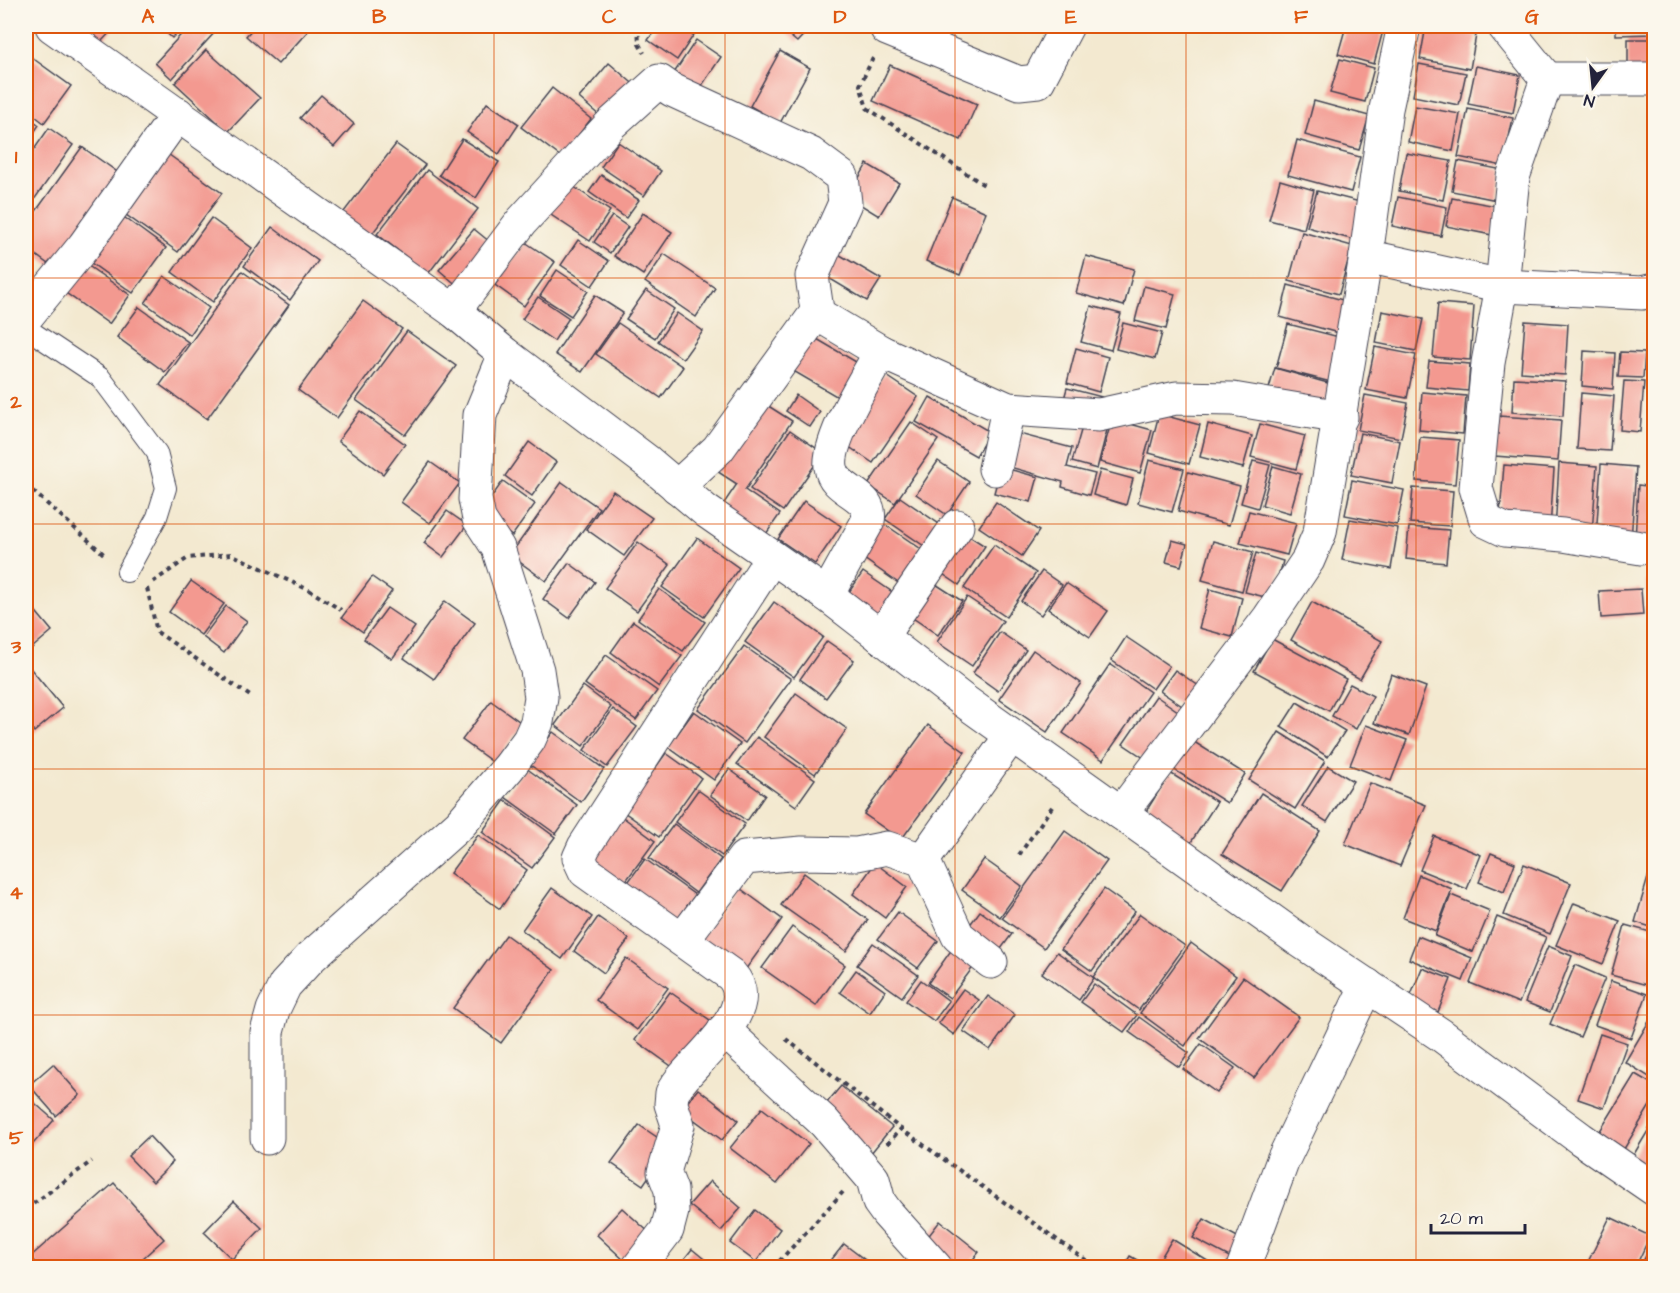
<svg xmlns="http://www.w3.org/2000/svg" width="1680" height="1293" viewBox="0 0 1680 1293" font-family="'Architects Daughter',sans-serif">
<rect width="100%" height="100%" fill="#fbf7ec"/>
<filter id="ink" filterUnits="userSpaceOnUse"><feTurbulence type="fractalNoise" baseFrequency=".0167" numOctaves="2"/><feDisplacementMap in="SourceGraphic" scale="12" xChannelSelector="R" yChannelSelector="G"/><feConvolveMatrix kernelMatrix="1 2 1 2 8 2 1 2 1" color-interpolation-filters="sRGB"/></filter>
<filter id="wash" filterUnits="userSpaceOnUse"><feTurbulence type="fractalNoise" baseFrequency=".008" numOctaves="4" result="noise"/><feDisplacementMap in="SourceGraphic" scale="24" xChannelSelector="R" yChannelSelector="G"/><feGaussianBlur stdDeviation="1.35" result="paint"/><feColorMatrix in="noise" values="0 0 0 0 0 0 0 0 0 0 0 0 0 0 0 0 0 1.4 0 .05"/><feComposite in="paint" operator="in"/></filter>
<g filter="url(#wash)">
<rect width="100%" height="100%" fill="#f3e9d0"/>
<g id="blocks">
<g fill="#f39990">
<path d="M81,26H116L100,43Z"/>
<path d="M159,26H184L172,38Z"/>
<path d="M189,26H210L216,31L172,79L155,63Z"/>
<path d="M255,26H301L308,31L278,64L246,36Z"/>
<path d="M658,26H690L697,30L677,60L648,40Z"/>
<path d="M778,26H812L797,42Z"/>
<path d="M1346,26L1384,27L1374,64L1338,54Z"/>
<path d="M1426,26L1476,35L1470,69L1420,59Z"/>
<path d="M1616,26H1654V34L1616,35Z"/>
<path d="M1628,39H1654V72L1628,73Z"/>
<path d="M696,40L721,57L697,93L672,76Z"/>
<path d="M206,50L260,98L228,132L175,83Z"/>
<path d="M780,51L810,68L780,123L750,106Z"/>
<path d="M31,57L71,86L44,123L26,109V64Z"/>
<path d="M1340,59L1374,68L1365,102L1330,93Z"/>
<path d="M609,63L638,88L608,123L579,98Z"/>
<path d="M1419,64L1466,73L1459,105L1413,96Z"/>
<path d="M890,65L977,104L961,140L873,101Z"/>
<path d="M1476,66L1520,75L1513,113L1468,104Z"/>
<path d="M552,88L591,119L561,157L521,127Z"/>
<path d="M321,95L354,124L334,147L300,118Z"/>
<path d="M1314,101L1369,116L1359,150L1305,135Z"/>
<path d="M487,103L519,124L499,154L467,132Z"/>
<path d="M1415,106L1460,114L1453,151L1408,142Z"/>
<path d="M1468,109L1513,118L1503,166L1458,157Z"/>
<path d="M26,115L39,125L26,144Z"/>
<path d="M49,128L73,145L26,211V161Z"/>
<path d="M462,139L499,162L476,198L439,175Z"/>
<path d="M1297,140L1360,157L1351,192L1288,175Z"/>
<path d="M618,142L661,171L644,196L601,167Z"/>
<path d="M396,144L425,165L368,239L340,217Z"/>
<path d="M82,147L123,176L55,269L26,248V225Z"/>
<path d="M165,152L222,193L178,252L122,212Z"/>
<path d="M1406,153L1451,161L1443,200L1399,191Z"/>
<path d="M1458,161L1503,170L1497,200L1452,191Z"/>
<path d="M867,164L899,183L879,216L848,197Z"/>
<path d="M427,170L478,209L428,274L377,234Z"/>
<path d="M601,175L639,200L626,218L589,192Z"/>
<path d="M1280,180L1314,190L1304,229L1269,220Z"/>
<path d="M565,181L610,211L590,241L545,211Z"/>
<path d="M1317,191L1364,203L1354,240L1307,227Z"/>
<path d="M952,197L986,212L960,275L926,261Z"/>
<path d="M1398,197L1447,207L1441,236L1392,226Z"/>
<path d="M1452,198L1497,206L1492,235L1446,226Z"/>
<path d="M643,213L672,232L643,275L614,256Z"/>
<path d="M121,215L166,248L133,293L87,260Z"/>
<path d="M612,216L628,227L610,253L594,242Z"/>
<path d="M211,218L252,248L213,302L172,272Z"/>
<path d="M272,227L318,261L290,300L244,266Z"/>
<path d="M474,229L501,251L466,293L439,270Z"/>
<path d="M1302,232L1352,246L1339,294L1289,281Z"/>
<path d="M578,240L609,261L592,286L561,265Z"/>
<path d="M525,242L555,262L524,306L495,285Z"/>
<path d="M835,252L881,279L867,301L822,274Z"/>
<path d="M664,254L715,288L696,317L645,282Z"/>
<path d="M1086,256L1134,269L1124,306L1076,293Z"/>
<path d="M87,265L130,295L109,324L66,293Z"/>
<path d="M557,270L588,291L571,316L540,296Z"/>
<path d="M242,271L289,305L207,419L160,385Z"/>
<path d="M164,276L209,308L190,335L145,303Z"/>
<path d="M1288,285L1350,302L1342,334L1280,317Z"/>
<path d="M1144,286L1175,294L1166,329L1135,321Z"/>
<path d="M646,290L674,309L655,338L626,319Z"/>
<path d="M595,295L623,313L582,372L555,354Z"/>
<path d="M538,297L569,318L554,341L522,319Z"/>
<path d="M363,301L402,329L337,418L298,390Z"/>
<path d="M1438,303L1474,306L1470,360L1433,357Z"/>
<path d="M1091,306L1121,314L1111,350L1081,342Z"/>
<path d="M139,307L188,342L165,372L117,337Z"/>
<path d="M1382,311L1423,319L1416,351L1376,343Z"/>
<path d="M677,313L703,331L683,359L658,341Z"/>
<path d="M1525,321L1568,324L1565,375L1521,372Z"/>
<path d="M618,323L683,367L661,398L596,354Z"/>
<path d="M1123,323L1162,333L1155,359L1116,349Z"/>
<path d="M1653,323H1654V366H1650Z"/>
<path d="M1288,324L1343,338L1331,382L1276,368Z"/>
<path d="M407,331L456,366L405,435L356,400Z"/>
<path d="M810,335L863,366L843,400L790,369Z"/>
<path d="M1375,347L1416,355L1407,398L1366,390Z"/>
<path d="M1076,348L1108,357L1099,392L1067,383Z"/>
<path d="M1584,351L1615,353L1613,389L1582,386Z"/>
<path d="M1620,352L1645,353L1643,378L1618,377Z"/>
<path d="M1429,361L1470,364L1468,391L1426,387Z"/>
<path d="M1275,368L1331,384L1323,414L1266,399Z"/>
<path d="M884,374L918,397L873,463L839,440Z"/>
<path d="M1514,378L1565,381L1563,416L1512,412Z"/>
<path d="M1624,381L1644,382L1640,432L1620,430Z"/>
<path d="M1067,388L1102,397L1098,415L1062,406Z"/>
<path d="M1422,392L1466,396L1463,434L1419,430Z"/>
<path d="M1581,393L1614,396L1610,451L1577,449Z"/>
<path d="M796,395L820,412L810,427L786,411Z"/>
<path d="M1365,395L1408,403L1401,438L1358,430Z"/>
<path d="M930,397L990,432L976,456L916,422Z"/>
<path d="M759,400L792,421L745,490L780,514L759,544L716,515L737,484L712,468Z"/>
<path d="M360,411L405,444L383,474L338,441Z"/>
<path d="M1159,414L1200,425L1189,464L1149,453Z"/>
<path d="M1498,416L1561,420L1558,461L1495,456Z"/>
<path d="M1112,419L1152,430L1140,473L1100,462Z"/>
<path d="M1084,420L1108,426L1097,469L1072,462Z"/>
<path d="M911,422L938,440L895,503L868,485Z"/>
<path d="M1208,424L1252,436L1243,468L1200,457Z"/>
<path d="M1260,424L1305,436L1296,469L1251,457Z"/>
<path d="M790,430L823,453L783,511L750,489Z"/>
<path d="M1008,431L1072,448L1067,467L1095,474L1089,495L1062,487L1063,482L999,464Z"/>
<path d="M1360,433L1400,441L1392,483L1351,475Z"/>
<path d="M1420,437L1459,440L1455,484L1416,481Z"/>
<path d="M529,442L556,462L532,496L505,476Z"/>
<path d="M1149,460L1184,469L1172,512L1138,503Z"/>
<path d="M938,461L969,482L947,515L916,494Z"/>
<path d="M1253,461L1270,465L1258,508L1241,503Z"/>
<path d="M430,462L460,483L430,523L401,502Z"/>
<path d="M1559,463L1597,466L1592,533L1555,531Z"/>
<path d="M1601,464L1636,467L1631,541L1596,538Z"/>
<path d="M1504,465L1554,469L1550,529L1499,526Z"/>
<path d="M1273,466L1301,474L1290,513L1262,505Z"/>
<path d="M1001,467L1038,477L1031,502L994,493Z"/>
<path d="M1100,470L1133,479L1126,505L1093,495Z"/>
<path d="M1188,472L1240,486L1229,525L1178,511Z"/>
<path d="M1352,480L1404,490L1397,525L1345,515Z"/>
<path d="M503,481L535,504L512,536L480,513Z"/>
<path d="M562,482L599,508L546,581L510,555Z"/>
<path d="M1638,485L1654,487V542L1635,541Z"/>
<path d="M1413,488L1453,491L1450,526L1410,523Z"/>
<path d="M613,491L652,518L624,556L586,529Z"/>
<path d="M900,497L942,526L927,548L885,519Z"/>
<path d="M804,501L841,526L815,564L778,539Z"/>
<path d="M996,502L1039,531L1022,556L979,527Z"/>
<path d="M447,511L467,525L443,557L424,543Z"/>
<path d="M1249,511L1296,523L1287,555L1240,543Z"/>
<path d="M1350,519L1398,528L1391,569L1342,560Z"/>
<path d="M880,521L927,553L904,587L857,554Z"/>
<path d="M1409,527L1449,530L1446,563L1406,559Z"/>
<path d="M963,532L985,546L959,585L937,570Z"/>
<path d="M697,538L739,568L704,617L662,587Z"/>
<path d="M1172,540L1187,544L1181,566L1166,562Z"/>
<path d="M1213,541L1253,552L1242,591L1202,580Z"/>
<path d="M638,542L670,565L637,611L605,588Z"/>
<path d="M994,545L1036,573L1006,617L964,588Z"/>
<path d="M1256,553L1283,561L1273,599L1245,592Z"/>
<path d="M569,563L595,582L569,618L543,599Z"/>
<path d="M1042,571L1062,585L1041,615L1021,601Z"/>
<path d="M863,572L898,596L879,623L844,599Z"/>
<path d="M372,577L392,591L363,632L342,617Z"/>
<path d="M1654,580V632H1651L1646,581Z"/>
<path d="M191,581L224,604L201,635L169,612Z"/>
<path d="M931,581L962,601L938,635L907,614Z"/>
<path d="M1066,583L1108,611L1090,637L1048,609Z"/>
<path d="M659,589L705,622L683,651L638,619Z"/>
<path d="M1210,589L1242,598L1232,637L1199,628Z"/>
<path d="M1641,589L1643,615L1601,618L1599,591Z"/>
<path d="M967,597L1003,621L972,666L937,642Z"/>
<path d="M27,601L52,631L26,653V603Z"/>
<path d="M445,601L475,623L434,679L404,658Z"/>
<path d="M774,602L823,637L794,677L745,642Z"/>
<path d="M1312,602L1382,641L1360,679L1291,640Z"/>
<path d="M226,606L247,621L224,653L203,637Z"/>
<path d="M387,608L415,627L392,659L364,639Z"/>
<path d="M633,621L682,656L659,687L611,652Z"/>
<path d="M1000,632L1026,650L998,691L973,673Z"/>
<path d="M1126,637L1169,666L1153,689L1111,660Z"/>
<path d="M1272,639L1346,679L1329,711L1254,671Z"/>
<path d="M827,641L854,660L826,698L800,679Z"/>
<path d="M744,646L791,679L745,743L698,709Z"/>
<path d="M1033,650L1081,683L1047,732L999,699Z"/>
<path d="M606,655L657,691L636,720L585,684Z"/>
<path d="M26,663L63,708L34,732L26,722Z"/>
<path d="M1110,664L1150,692L1103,760L1063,733Z"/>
<path d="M1175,670L1208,692L1194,714L1160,691Z"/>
<path d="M1391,674L1426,687L1409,735L1374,723Z"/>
<path d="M1350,684L1373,696L1356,729L1332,716Z"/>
<path d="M583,686L611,707L583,746L555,725Z"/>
<path d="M796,693L847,729L815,774L764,737Z"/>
<path d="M1156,696L1185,716L1153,764L1123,744Z"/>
<path d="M491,701L523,724L494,763L462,740Z"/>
<path d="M1297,702L1345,731L1328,757L1281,727Z"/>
<path d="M613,709L637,727L607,767L584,750Z"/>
<path d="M694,711L740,744L714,780L668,747Z"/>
<path d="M928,725L965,752L901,840L864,814Z"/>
<path d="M1366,725L1407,740L1391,781L1350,765Z"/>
<path d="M553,732L604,769L581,802L529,764Z"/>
<path d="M1279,732L1325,761L1295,809L1249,780Z"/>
<path d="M757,737L815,779L796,806L737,764Z"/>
<path d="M1191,740L1245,774L1227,803L1173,769Z"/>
<path d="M666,753L701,778L659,837L624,812Z"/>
<path d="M1328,766L1353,781L1327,822L1302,806Z"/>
<path d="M526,768L577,805L556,834L505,797Z"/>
<path d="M729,769L765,795L747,821L710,795Z"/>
<path d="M1170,773L1217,802L1186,850L1140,821Z"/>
<path d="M1370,783L1426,805L1400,866L1345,844Z"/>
<path d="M698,790L745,824L722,856L675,822Z"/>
<path d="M1261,793L1320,831L1282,891L1222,854Z"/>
<path d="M505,800L555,837L532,868L482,832Z"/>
<path d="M620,815L655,841L617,893L582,867Z"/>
<path d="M674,824L721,859L696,893L649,858Z"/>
<path d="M1065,831L1107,861L1044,948L1002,918Z"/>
<path d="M478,835L527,870L500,909L450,873Z"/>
<path d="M1434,836L1481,855L1467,889L1420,870Z"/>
<path d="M1491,853L1515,863L1504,892L1479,882Z"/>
<path d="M1654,857V928L1635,922Z"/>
<path d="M645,859L695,895L670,929L620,893Z"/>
<path d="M984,859L1022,886L1000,917L962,890Z"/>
<path d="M875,863L907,887L885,918L853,894Z"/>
<path d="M1524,864L1571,883L1550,934L1504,915Z"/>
<path d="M804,873L868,920L846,951L781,905Z"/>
<path d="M1419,875L1452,889L1436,931L1403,918Z"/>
<path d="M737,886L782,919L740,977L695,945Z"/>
<path d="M552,888L592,917L562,959L522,930Z"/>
<path d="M1104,889L1135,911L1092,971L1061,949Z"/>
<path d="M1451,895L1490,911L1473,952L1435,936Z"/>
<path d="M1574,903L1620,921L1603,964L1556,945Z"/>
<path d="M980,911L1012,934L995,957L963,934Z"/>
<path d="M898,912L938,941L918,968L878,939Z"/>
<path d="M1140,914L1185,946L1139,1010L1093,977Z"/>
<path d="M598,917L629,939L604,973L574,951Z"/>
<path d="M1497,917L1546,937L1519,1003L1470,983Z"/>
<path d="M1625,925L1654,933V987L1611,975Z"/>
<path d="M792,927L845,965L816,1006L762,968Z"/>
<path d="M506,935L554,970L501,1043L453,1008Z"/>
<path d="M1418,936L1472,958L1463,981L1409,959Z"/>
<path d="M957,942L980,958L950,998L928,983Z"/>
<path d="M873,943L918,975L902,997L857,965Z"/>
<path d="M1191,943L1236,976L1185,1046L1140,1013Z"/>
<path d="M1548,946L1572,956L1550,1012L1525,1002Z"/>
<path d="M1057,952L1094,978L1079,1000L1042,973Z"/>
<path d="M626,958L668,988L637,1030L596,1000Z"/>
<path d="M1575,965L1605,978L1580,1037L1550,1024Z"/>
<path d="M1422,968L1451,979L1438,1012L1409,1000Z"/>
<path d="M856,970L885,991L870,1013L840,992Z"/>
<path d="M1243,977L1299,1017L1254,1078L1199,1038Z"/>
<path d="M921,980L949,1001L934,1021L906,1001Z"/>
<path d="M1611,981L1647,994L1631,1038L1595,1025Z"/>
<path d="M1094,984L1137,1015L1124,1032L1081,1002Z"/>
<path d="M963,989L979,1000L954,1035L938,1023Z"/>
<path d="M670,992L717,1025L681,1073L635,1040Z"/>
<path d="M988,996L1015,1015L990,1050L963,1031Z"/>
<path d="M1654,1013V1080L1625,1062Z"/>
<path d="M1139,1017L1189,1053L1179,1067L1129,1032Z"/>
<path d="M1600,1034L1627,1043L1604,1108L1578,1099Z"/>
<path d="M1201,1044L1235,1068L1217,1093L1183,1069Z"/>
<path d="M53,1064L80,1095L56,1116L29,1085Z"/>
<path d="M1635,1074L1654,1085V1099L1621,1154L1595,1139Z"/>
<path d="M841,1086L892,1127L871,1153L819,1112Z"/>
<path d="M698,1089L738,1120L722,1140L681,1110Z"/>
<path d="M29,1098L54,1120L26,1152V1102Z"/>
<path d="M762,1108L809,1144L777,1184L730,1148Z"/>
<path d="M1654,1121V1172L1631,1159Z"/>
<path d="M639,1125L670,1146L643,1185L611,1163Z"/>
<path d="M149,1136L173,1162L153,1182L128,1156Z"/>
<path d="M710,1181L741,1208L721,1231L689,1205Z"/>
<path d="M114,1183L164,1239L132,1268H40L30,1257Z"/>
<path d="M234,1201L262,1228L232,1259L204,1232Z"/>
<path d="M622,1208L652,1235L626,1262L597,1235Z"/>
<path d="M755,1210L780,1229L756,1262L730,1243Z"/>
<path d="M1610,1217L1650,1236L1635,1268H1585Z"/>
<path d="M1204,1219L1245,1241L1235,1260L1193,1238Z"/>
<path d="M940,1221L979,1252L966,1268H947L920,1247Z"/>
<path d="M1172,1239L1219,1268H1169L1159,1261Z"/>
<path d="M1654,1239V1268H1640Z"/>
<path d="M844,1244L869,1263L866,1268H825Z"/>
<path d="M692,1249L715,1268H677Z"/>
<path d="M1130,1256L1151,1268H1123Z"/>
</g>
</g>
</g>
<g filter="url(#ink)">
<use href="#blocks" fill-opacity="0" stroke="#414051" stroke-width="1.5"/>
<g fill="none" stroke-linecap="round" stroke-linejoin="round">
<defs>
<path id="service" d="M26,328L101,378L157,453L166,488L157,517L127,572"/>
<g id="minor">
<path d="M52,26L454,311L505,354L648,462L706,511L827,595L964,701L1299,940L1441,1035L1581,1139L1654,1189"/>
<path d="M889,26L887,29L1019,83L1038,81L1067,26"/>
<path d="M1504,26L1547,79L1513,177L1502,286L1488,363L1476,488L1486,521L1505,530L1563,535L1641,548"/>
<path d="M1547,79H1654"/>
<path d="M1366,256L1502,286L1642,293L1654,290"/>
<path d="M454,311L522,221L611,124L659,81L672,90L811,154L842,177L845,203L812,276L818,317"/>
<path d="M26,317L84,246L178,114"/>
<path d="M995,469L1008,409"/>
<path d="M677,487L718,449L812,319L824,318L881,352"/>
<path d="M827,595L868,521C874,492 834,493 831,467C827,441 867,376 881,352L1008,409L1099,415L1176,398L1233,399L1341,417"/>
<path d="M881,637L957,526"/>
<path d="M1121,813L1269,618L1308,560L1320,532L1366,256L1386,109L1404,26"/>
<path d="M923,860L1011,736"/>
<path d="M683,939L744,858L802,853L857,854L887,848L923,860L958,936L991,962"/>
<path d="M724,1030L824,1122L873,1179L879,1202L887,1213L936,1268"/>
<path d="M267,1138V1032L273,1010L285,985L311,957L460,824L509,767L529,740L537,722L541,697L537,670L498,548L479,519L475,499L480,415L505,354"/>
<path d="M638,1268L667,1230L672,1211L671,1190L664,1172L678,1125L671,1104L672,1093C687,1063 765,1012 731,975L585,871L579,858L584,847L772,557"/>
<path d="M1243,1268L1283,1160L1367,985"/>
</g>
</defs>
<use href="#service" stroke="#414051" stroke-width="22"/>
<use href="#minor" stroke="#414051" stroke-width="35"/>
<g stroke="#414051" stroke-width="4" stroke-dasharray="4.5 4.5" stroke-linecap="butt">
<path d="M638,26L639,44L644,53"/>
<path d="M873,58L860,85L867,108L987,187"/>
<path d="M26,485L106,556"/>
<path d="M153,582L188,558L231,554L309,590L341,610"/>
<path d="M147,588L157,632L250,696"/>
<path d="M1019,855L1054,804"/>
<path d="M786,1039L901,1129L1097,1268"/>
<path d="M887,1144L901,1129"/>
<path d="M26,1209L92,1161"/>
<path d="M773,1268L843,1192"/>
</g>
<use href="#service" stroke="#fff" stroke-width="20"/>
<use href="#minor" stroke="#fff" stroke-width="33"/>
</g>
</g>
<path fill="none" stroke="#de560e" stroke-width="1.5" stroke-opacity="0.55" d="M264,26V1268M494,26V1268M725,26V1268M955,26V1268M1186,26V1268M1416,26V1268M26,278H1654M26,524H1654M26,769H1654M26,1015H1654"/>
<rect width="1680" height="1293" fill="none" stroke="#fbf7ec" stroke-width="66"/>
<g transform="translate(1593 87) rotate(195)" stroke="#fbf7ec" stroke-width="4.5" paint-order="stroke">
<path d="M0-4.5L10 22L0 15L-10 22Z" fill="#22223b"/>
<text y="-9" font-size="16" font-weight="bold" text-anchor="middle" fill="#22223b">N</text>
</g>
<path d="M1431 1224v9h94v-9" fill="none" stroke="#22223b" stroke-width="3"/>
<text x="1440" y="1224" font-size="18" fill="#22223b" stroke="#fbf7ec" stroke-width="4.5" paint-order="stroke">20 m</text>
<rect x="33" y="33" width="1614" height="1227" fill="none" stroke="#de560e" stroke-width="2"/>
<g font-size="20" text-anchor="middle" font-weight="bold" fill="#de560e">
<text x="148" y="23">A</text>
<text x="379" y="23">B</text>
<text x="609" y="23">C</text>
<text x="840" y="23">D</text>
<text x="1071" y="23">E</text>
<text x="1301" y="23">F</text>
<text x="1532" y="23">G</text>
<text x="16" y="163">1</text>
<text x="16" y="408">2</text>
<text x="16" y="653">3</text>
<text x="16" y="899">4</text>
<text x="16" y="1144">5</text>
</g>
</svg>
